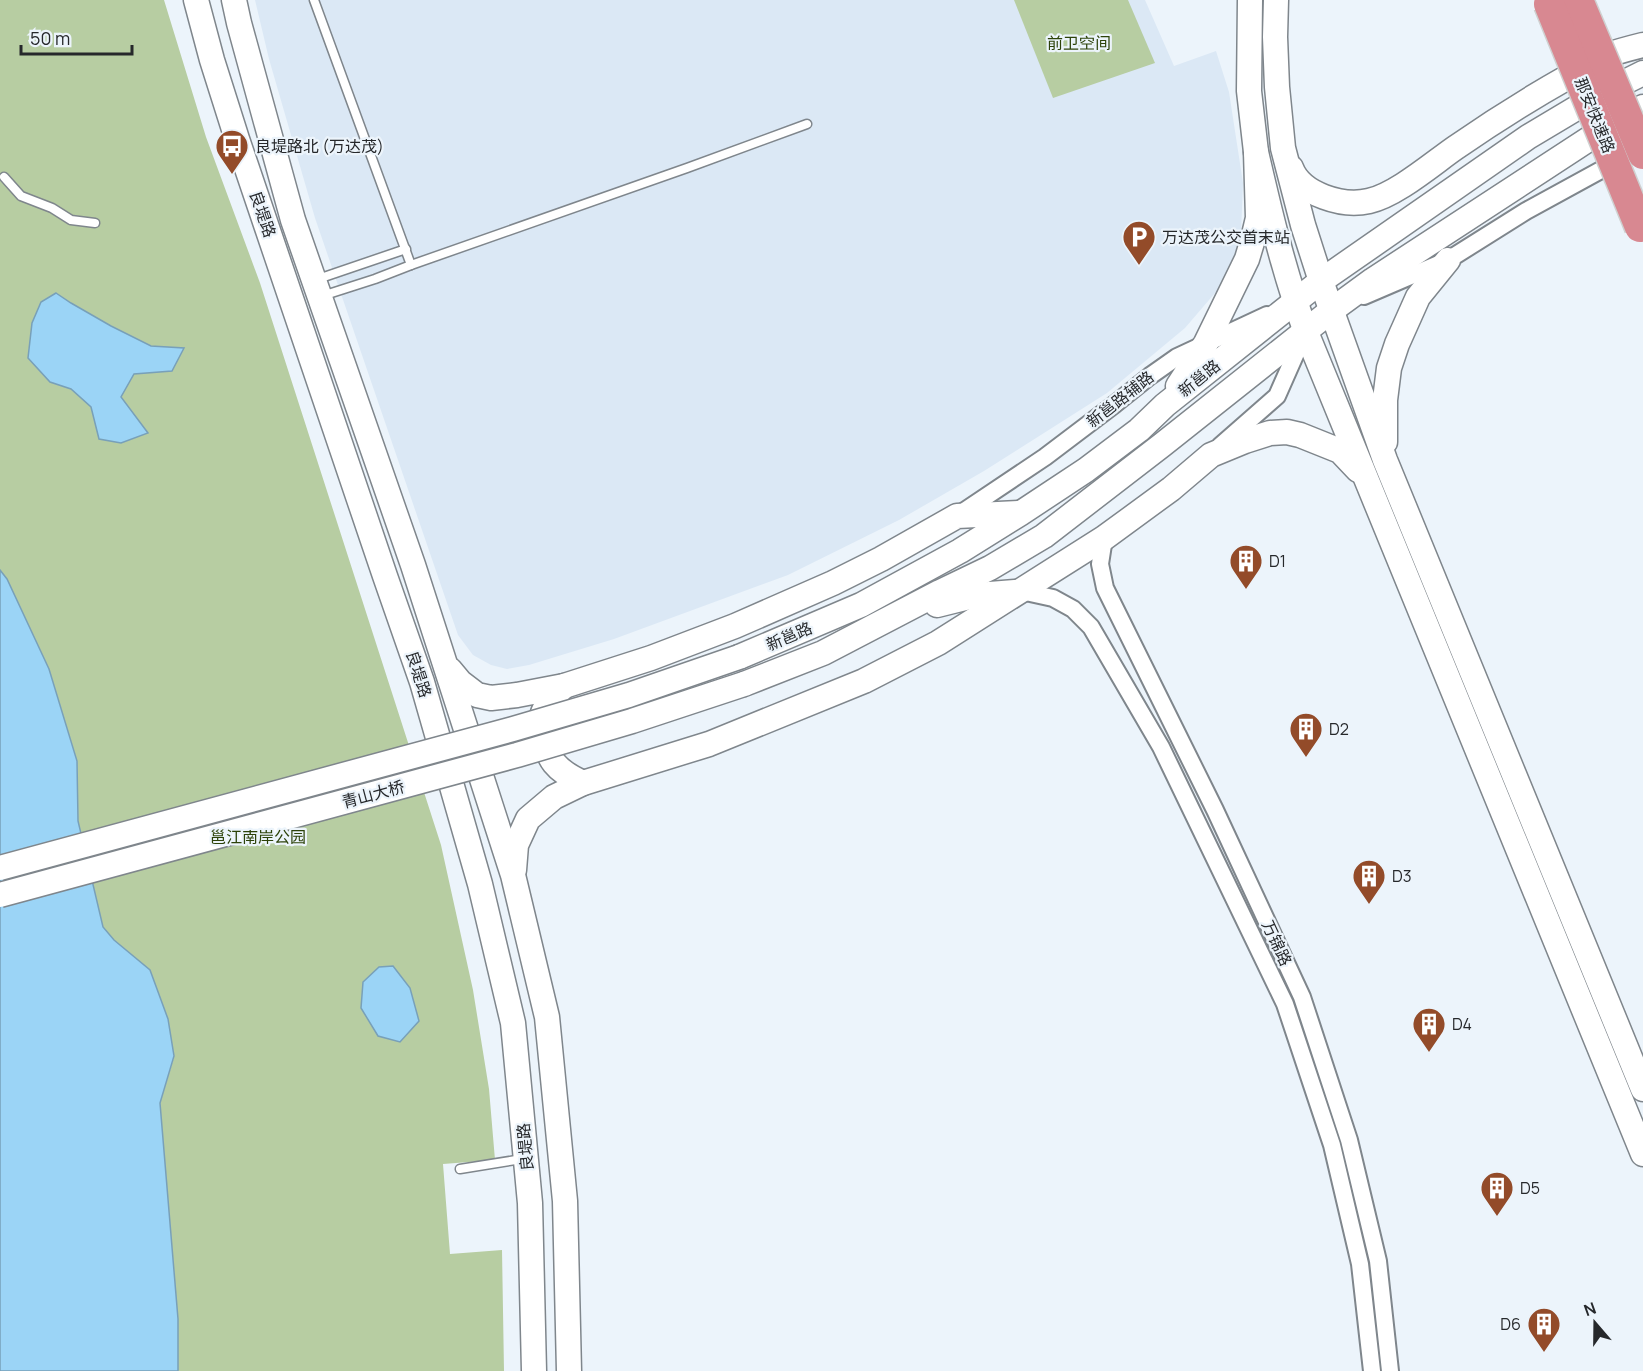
<svg xmlns="http://www.w3.org/2000/svg" width="1643" height="1371" viewBox="0 0 1643 1371" font-family="Manrope,'Noto Sans SC',sans-serif">
<rect width="100%" height="100%" fill="#ecf4fb"/>
<path fill="#dbe8f5" d="M255,0H1145L1174,66L1216,51L1229,92L1243,183L1241,233L1233,260L1221,286L1185,328L1107,393L984,471L899,520L788,575L614,639L529,665L507,669L491,665L473,655L458,635L315,218L269,59Z"/>
<g fill="#b7cda2">
<path d="M0,0H164L206,137L260,283L441,845L473,990L489,1089L495,1160L443,1164L450,1254L502,1250L504,1371H178V1319L160,1103L174,1057L150,970L114,940L103,927L78,821L77,761L49,669L7,579L0,570Z"/>
<path d="M1014,0H1128L1155,63L1053,98Z"/>
</g>
<g fill="#9bd4f6" stroke="#78a0b9" stroke-width="1.5">
<path d="M56,293L71,303L111,326L151,346L184,348L172,371L134,374L121,397L148,433L121,443L99,439L91,407L71,389L50,382L28,358L32,323L41,302Z"/>
<path d="M0,570L7,579L49,669L77,761L78,821L103,927L114,940L150,970L168,1019L174,1056L160,1103L178,1319V1371H0Z"/>
<path d="M393,966L410,988L419,1021L400,1042L378,1036L361,1008L363,982L379,967Z"/>
</g>
<g fill="none" stroke-linecap="round" stroke-linejoin="round">
<defs>
<g id="lane">
<path d="M314,0L411,265"/>
<path d="M4,177L21,196L52,208L71,220L95,223"/>
<path d="M315,280L406,249"/>
<path d="M322,296L375,279L411,265L687,168L807,124"/>
<path d="M460,1169L522,1159"/>
</g>
<g id="street">
<path d="M1364,296L1448,260L1526,211L1643,147"/>
<path d="M1220,446L1277,396L1304,335"/>
<path d="M957,516L1045,457L1115,404L1150,376L1177,357L1267,315"/>
<path d="M1104,538L1100,564L1105,588L1215,810L1302,997L1349,1140L1378,1261L1390,1371"/>
<path d="M1021,591L1053,598L1073,609L1091,627L1161,747L1285,1004L1332,1145L1360,1264L1372,1371"/>
</g>
<g id="secondary">
<path d="M196,0L212,60L237,139L385,576L422,682L480,884L513,1023L530,1203L534,1371"/>
<path d="M234,0L239,23L293,220L413,565L513,875L547,1017L565,1201L569,1371"/>
<path d="M1276,0L1275,37L1277,87L1283,148L1303,225L1321,281L1385,460L1643,1089"/>
<path d="M1256,152C1270,213 1284,273 1306,332L1643,1154"/>
<path d="M1291,168C1301,195 1343,207 1369,201C1396,195 1432,164 1455,148C1491,123 1529,99 1568,77C1580,70 1594,60 1608,55C1619,51 1631,48 1643,45"/>
<path d="M1178,386L1206,343L1247,259L1253,239L1258,218L1256,152L1249,91L1250,0"/>
<path d="M1385,442V400L1389,368L1397,344L1418,297L1448,260"/>
<path d="M937,605L977,595L1015,592"/>
<path d="M739,657L861,605L960,551L1021,513L1086,470L1139,430L1165,405L1321,281L1528,137L1595,97L1643,73"/>
<path d="M450,670L460,682L477,695L491,698L517,695L564,686L651,658L735,626L833,583L881,559L957,516L1019,513"/>
<path d="M744,684L823,653L940,592L990,568L1044,536L1162,445L1332,310L1373,280L1621,118L1643,107"/>
<path d="M564,686C556,694 545,704 542,716C542,720 543,726 543,730C546,760 557,771 583,783"/>
<path d="M514,870L516,845L528,819L554,797L583,783L709,744L864,681L938,643L1104,538L1171,489L1211,455L1245,441L1270,433L1287,432L1300,435L1340,451L1358,470"/>
</g>
</defs>
<use href="#lane" stroke="#7f868c" stroke-width="11"/>
<use href="#street" stroke="#7f868c" stroke-width="20"/>
<use href="#secondary" stroke="#7f868c" stroke-width="27"/>
<use href="#lane" stroke="#fff" stroke-width="8"/>
<use href="#street" stroke="#fff" stroke-width="16"/>
<use href="#secondary" stroke="#fff" stroke-width="24"/>
<defs>
<g id="secondary-bridge">
<path d="M0,868L513,729L629,695L739,657"/>
<path d="M0,895L517,755L632,721L744,684"/>
</g>
<g id="highway-bridge">
<path d="M1578,0L1643,154"/>
<path d="M1549,4L1640,227"/>
</g>
</defs>
<use href="#secondary-bridge" stroke="#7f868c" stroke-width="27" stroke-linecap="butt"/>
<use href="#highway-bridge" stroke="#cfd0d0" stroke-width="33" stroke-linecap="butt"/>
<use href="#secondary-bridge" stroke="#fff" stroke-width="24"/>
<use href="#highway-bridge" stroke="#d88891" stroke-width="30"/>
</g>
<defs>
<symbol id="bus-pin" viewBox="-11 -11 22 30"><path d="M0 17L-7.5 6A9.5 9.5 0 1 1 7.5 6Z" fill="#934b29" stroke="#ecf4fb"/><path d="M-5-6H5V4H4V6H2V4H-2V6H-4V4H-5ZM-3.5-4V0h7V-4ZM-3.5 1.2v1.5H-2V1.2ZM2 1.2v1.5H3.5V1.2Z" fill="#fff"/></symbol>
<symbol id="parking-pin" viewBox="-11 -11 22 30"><path d="M0 17L-7.5 6A9.5 9.5 0 1 1 7.5 6Z" fill="#934b29" stroke="#ecf4fb"/><path d="M-3.5-5.5H1a3.5 3.5 0 0 1 0 7H-1V5.5H-3.5ZM-1-3.4V-.6H.8a1.4 1.4 0 0 0 0-2.8Z" fill="#fff"/></symbol>
<symbol id="building-pin" viewBox="-11 -11 22 30"><path d="M0 17L-7.5 6A9.5 9.5 0 1 1 7.5 6Z" fill="#934b29" stroke="#ecf4fb"/><path d="M-4-6H4V6H1V3H-1V6H-4ZM-2.5-4.3h1.7v1.8h-1.7ZM.8-4.3h1.7v1.8H.8ZM-2.5-1h1.7V.8h-1.7ZM.8-1h1.7V.8H.8Z" fill="#fff"/></symbol>
</defs>
<g fill-rule="evenodd">
<use href="#bus-pin" x="213" y="127" width="38" height="52"/>
<use href="#parking-pin" x="1120" y="218" width="38" height="52"/>
<use href="#building-pin" x="1227" y="542" width="38" height="52"/>
<use href="#building-pin" x="1287" y="710" width="38" height="52"/>
<use href="#building-pin" x="1350" y="857" width="38" height="52"/>
<use href="#building-pin" x="1410" y="1005" width="38" height="52"/>
<use href="#building-pin" x="1478" y="1169" width="38" height="52"/>
<use href="#building-pin" x="1525" y="1305" width="38" height="52"/>
</g>
<g text-anchor="middle" stroke-width="4.5" stroke-linejoin="round" paint-order="stroke">
<g font-size="16" fill="#2c4209" stroke="#ecf4fb">
<text x="1079" y="49">前卫空间</text>
<text x="258" y="843">邕江南岸公园</text>
</g>
<g font-size="16" fill="#26282b" stroke="#ecf4fb">
<text transform="translate(1595 115) rotate(68)" y="6">那安快速路</text>
<text transform="translate(263 214) rotate(71)" y="6">良堤路</text>
<text transform="translate(1199 378) rotate(-39)" y="6">新邕路</text>
<text transform="translate(1120 399) rotate(-38)" y="6">新邕路辅路</text>
<text transform="translate(789 636) rotate(-23)" y="6">新邕路</text>
<text transform="translate(419 674) rotate(72)" y="6">良堤路</text>
<text transform="translate(373 794) rotate(-15)" y="6">青山大桥</text>
<text transform="translate(1277 943) rotate(65)" y="6">万锦路</text>
<text transform="translate(525 1147) rotate(-95)" y="6">良堤路</text>
</g>
<g font-size="16" fill="#26282b" stroke="#ecf4fb" text-anchor="start">
<text x="255" y="152">良堤路北 (万达茂)</text>
<text x="1162" y="243">万达茂公交首末站</text>
<text x="1269" y="567">D1</text>
<text x="1329" y="735">D2</text>
<text x="1392" y="882">D3</text>
<text x="1452" y="1030">D4</text>
<text x="1520" y="1194">D5</text>
<text x="1521" y="1330" text-anchor="end">D6</text>
</g>
</g>
<g transform="translate(1595 1323) rotate(340)" stroke="#ecf4fb" stroke-width="4.5" paint-order="stroke">
<path d="M0-4.5L10 22L0 15L-10 22Z" fill="#26282b"/>
<text y="-9" font-size="16" font-weight="bold" text-anchor="middle" fill="#26282b">N</text>
</g>
<path d="M21 45v9h111v-9" fill="none" stroke="#26282b" stroke-width="3"/>
<text x="30" y="45" font-size="18" fill="#26282b" stroke="#ecf4fb" stroke-width="4.5" paint-order="stroke">50 m</text>
</svg>
